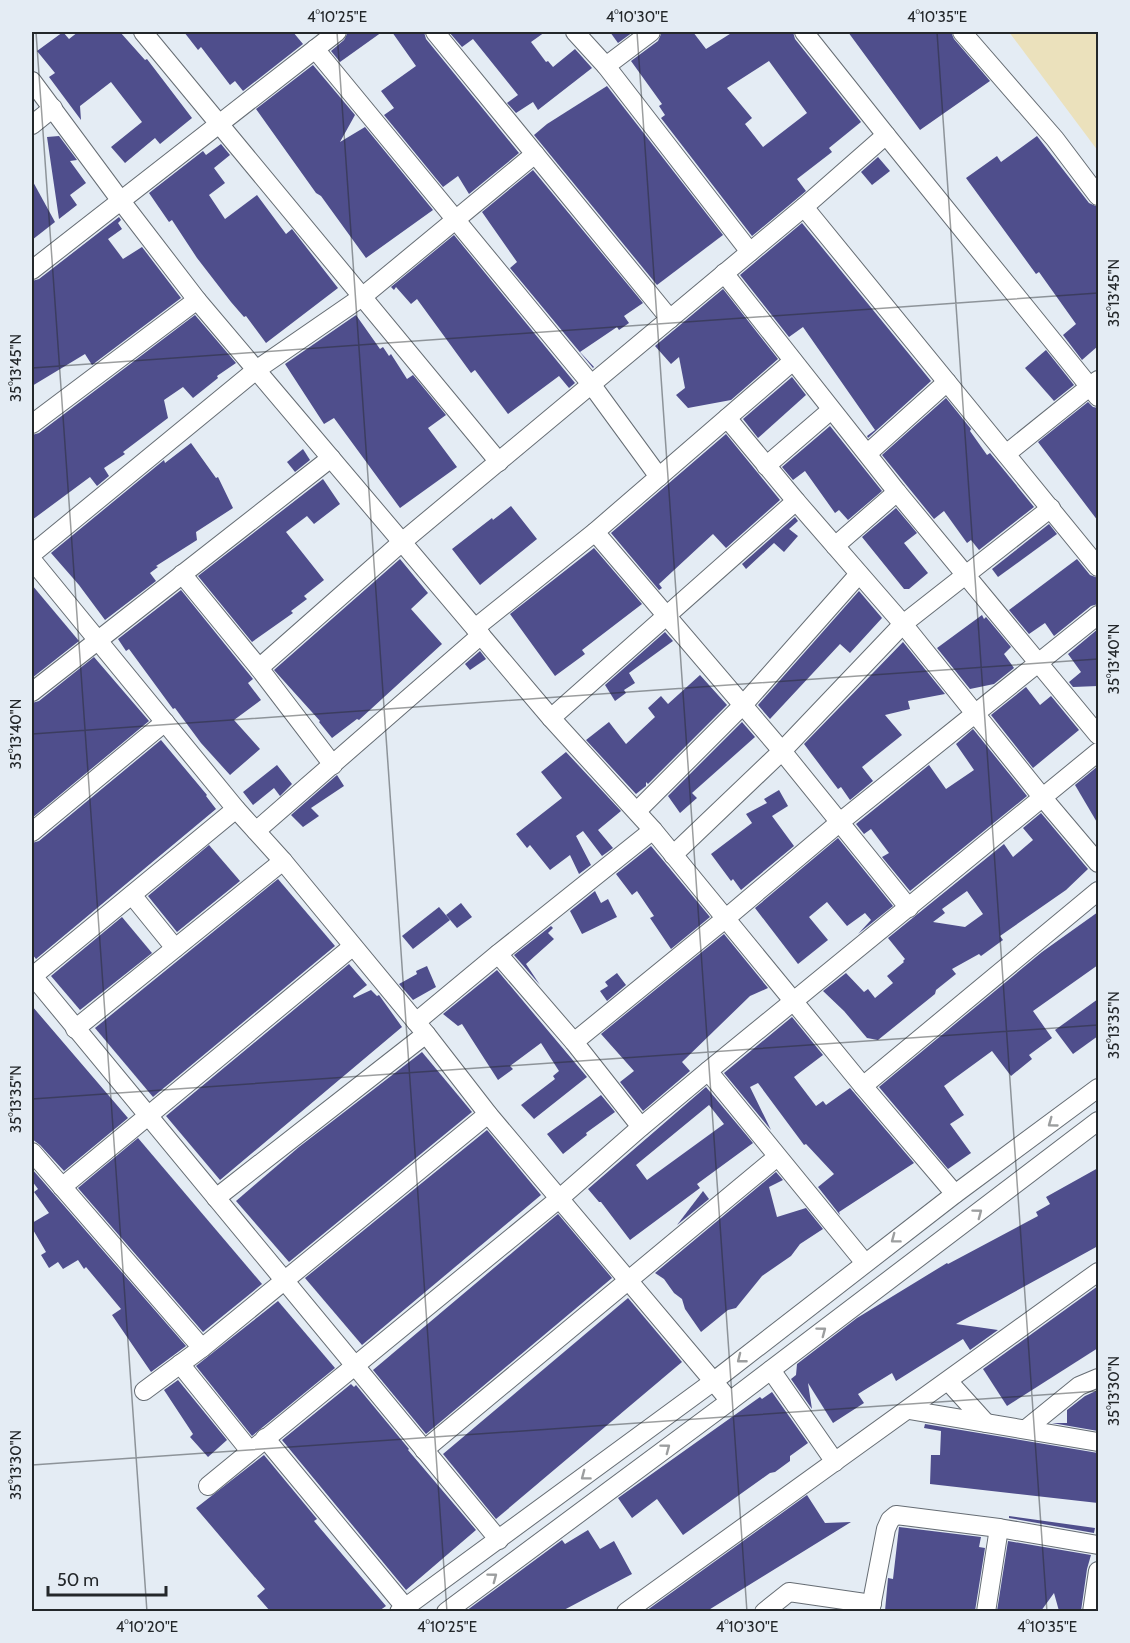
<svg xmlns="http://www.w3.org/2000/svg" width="1130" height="1643" viewBox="0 0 1130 1643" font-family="Cabin,sans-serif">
<rect width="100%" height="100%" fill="#e4ecf4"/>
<path fill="#ebe1bc" d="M1009,32H1098V151Z"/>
<g fill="#4f4e8c" fill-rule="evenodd">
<path d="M63,32L69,39L78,32H120L145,60L147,59L192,118L160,144L155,138L125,163L111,147L142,122L111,82L80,106L81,120L49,77L55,73L37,51Z"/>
<path d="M184,32H293L303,44L243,91L235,81L230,85L201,47L198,50Z"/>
<path d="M348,32H382L340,62L331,51L344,40Z"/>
<path d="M392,32H424L426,39L519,153L469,194L458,176L443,187L384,115L394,108L381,91L416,66Z"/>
<path d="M449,32H545L531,42L546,62L548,61L553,67L575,49L592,68L538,110L533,102L516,113L507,103L518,95L473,39L462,47Z"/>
<path d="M610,32H633L618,43Z"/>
<path d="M662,32H693L706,49L733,32H793L795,39L861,122L829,148L832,152L797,179L806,191L752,236L661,118L665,115L659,106L662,104L631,61L658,41ZM769,61L807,113L763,147L745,124L752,118L727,88Z"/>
<path d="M848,32H951L954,39L990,81L920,130Z"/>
<path d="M313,65L355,115L340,142L365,127L433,210L366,258L321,196L316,193L256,109Z"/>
<path d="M607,86L723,235L657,285L534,135L547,124Z"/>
<path d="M59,136L77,160L70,161L86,183L70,195L77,205L59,219L47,137Z"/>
<path d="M1037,136L1089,203L1098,207V346L1082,360L1063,335L1076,324L1039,272L1036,274L966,178L997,156L1001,162Z"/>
<path d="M221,144L230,155L214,168L225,183L209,195L225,219L257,195L286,234L292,229L338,288L266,343L246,316L244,317L231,302L197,258L172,220L169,222L149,193L203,151L206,155Z"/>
<path d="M878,157L890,171L872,185L861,172Z"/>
<path d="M533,170L643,303L624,316L629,323L619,330L617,327L580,352L594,367L593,368L510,268L517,262L482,212Z"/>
<path d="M32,180L55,222L32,240Z"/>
<path d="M119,217L121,220L118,223L122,229L108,239L123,259L142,247L181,298L92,365L85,354L32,386V281L39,279Z"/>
<path d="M802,223L931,381L868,438L867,436L875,430L803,327L789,337L740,275Z"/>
<path d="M454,235L575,383L569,388L559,376L508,414L475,370L471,373L417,299L411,304L396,287L394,290L391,287Z"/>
<path d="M723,289L778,359L731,400L688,408L676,395L685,388L679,357L671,364L655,346Z"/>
<path d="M195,315L236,363L217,376L218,378L193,398L183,387L164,400L168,418L123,452L125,454L104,468L109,476L97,486L90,477L32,520V435L39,433Z"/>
<path d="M356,315L380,349L383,347L389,356L391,354L407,379L413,375L446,415L428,428L457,467L400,508L334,418L324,424L285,364Z"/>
<path d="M1046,350L1074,385L1054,401L1025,368Z"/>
<path d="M792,377L806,395L758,438L743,419Z"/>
<path d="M946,398L971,429L970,431L987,455L990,453L1034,507L979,550L971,540L967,543L944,511L934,519L882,455Z"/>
<path d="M1088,402L1093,407L1098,408V521L1038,442Z"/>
<path d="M830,426L882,491L848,520L839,510L835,513L805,471L793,480L782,467Z"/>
<path d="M726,434L780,500L726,548L713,534L659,584L662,588L659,590L611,533Z"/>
<path d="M191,443L216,478L218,477L233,508L196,532L197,540L156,566L158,567L150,573L156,581L105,620L79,585L51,553L164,460L165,463Z"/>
<path d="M303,449L310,460L295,472L287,462Z"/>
<path d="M323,479L340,504L314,524L307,516L286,532L324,580L304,596L307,599L291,611L293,613L252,642L198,576Z"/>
<path d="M511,506L537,539L480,585L452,549L492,518L493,520Z"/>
<path d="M896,508L917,533L904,543L928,573L909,589H904L862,537Z"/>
<path d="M795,517L798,521L789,529L798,536L784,552L774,543L746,569L742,564Z"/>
<path d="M1049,524L1057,534L998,577L992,569Z"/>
<path d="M594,548L642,604L582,650L585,654L555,676L510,614Z"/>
<path d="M400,559L428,593L411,609L442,644L359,720L357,719L332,738L319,722L320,721L274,670Z"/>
<path d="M1077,559L1090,575L1098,578V604L1091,606L1054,636L1045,623L1029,634L1009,610Z"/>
<path d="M32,585L79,641L32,678Z"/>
<path d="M181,590L253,679L248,683L261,700L234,720L260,749L230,775L201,743L175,708L173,709L129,649L126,651L118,639Z"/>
<path d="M859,591L882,618L850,653L840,644L770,719L758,705Z"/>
<path d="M982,615L984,619L986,617L1011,647L1004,654L1014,668L994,684L970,689L937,648Z"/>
<path d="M1098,629V686L1073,687L1069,682L1081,672L1068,654Z"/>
<path d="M665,632L673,641L629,673L635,683L624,690L626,693L615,701L605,685Z"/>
<path d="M903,642L945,694L908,701L910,709L885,715L902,735L862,767L873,781L850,800L841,787L838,789L804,744Z"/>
<path d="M480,651L486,659L470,670L465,664Z"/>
<path d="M94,657L149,721L32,818V703L39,701Z"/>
<path d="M700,675L727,705L648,784L646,782V786L636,794L586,740L609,722L626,744L655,717L648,708L661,696L668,704Z"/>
<path d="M1026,687L1040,705L1051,696L1079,730L1033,768L991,715Z"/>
<path d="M742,722L755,737L692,793L697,798L680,813L668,796Z"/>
<path d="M973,729L1027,796L910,891L882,857L889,853L871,829L864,834L856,824L929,765L946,789L974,770L956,744Z"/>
<path d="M161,740L207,795L206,796L216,809L36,959L32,954V843L39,841Z"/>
<path d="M566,752L621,811L598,830L613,848L602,856L583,831L576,836L591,865L579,874L570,855L550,870L530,845L527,848L516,834L562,798L541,772Z"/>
<path d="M277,765L292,784L280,796L274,788L253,805L243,792Z"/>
<path d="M1098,766V824L1075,785Z"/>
<path d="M337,775L344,786L311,808L319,816L303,827L291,815Z"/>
<path d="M779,790L788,806L772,816L794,846L741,890L733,879L731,881L711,854L752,823L746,814L767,803L764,799Z"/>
<path d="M1041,813L1088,869L1066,890L1000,936L1003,940L981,956L979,954L952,969L956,974L936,990L935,994L878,1040L867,1038L844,1011L823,991L846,973L864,992L868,989L875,998L893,983L887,976L904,962L903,961L905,959L888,938L1004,844L1013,857L1033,840L1023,828ZM967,891L983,914L965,927L933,922L945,913L942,909Z"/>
<path d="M838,838L893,906L858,934L871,920L865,913L847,926L827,902L809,917L828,940L798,964L755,908Z"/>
<path d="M209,845L240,881L177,932L148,896Z"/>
<path d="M651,846L710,917L671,949L650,918L654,916L637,891L632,895L616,874Z"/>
<path d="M278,879L335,946L153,1097L95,1028Z"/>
<path d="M595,891L601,903L608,899L617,917L582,934L570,911Z"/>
<path d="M461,903L472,917L457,928L446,915Z"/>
<path d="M439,907L450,920L413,949L402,936Z"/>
<path d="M1098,912V965L1033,1011L1052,1038L1029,1055L1032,1059L1011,1076L992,1051L944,1086L964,1115L950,1124L971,1153L948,1169L879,1087L1042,952Z"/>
<path d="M122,917L152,953L80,1010L51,976Z"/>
<path d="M551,926L553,928L548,933L554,939L526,964L540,985L514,955Z"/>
<path d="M724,934L768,988L750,996L682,1062L690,1071L643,1111L620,1082L634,1071L601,1034Z"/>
<path d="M349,964L367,985L353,996L354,998L371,990L377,996L379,995L402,1027L220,1180L166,1116Z"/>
<path d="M427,966L436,987L413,1000L399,984L417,974L416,971Z"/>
<path d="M497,970L587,1077L534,1119L521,1105L555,1079L553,1076L559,1071L541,1043L510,1066L513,1069L498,1080L462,1024L458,1026L443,1014Z"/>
<path d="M617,973L626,985L607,1001L600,991L608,986L605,982Z"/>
<path d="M1098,999V1036L1073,1054L1055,1030Z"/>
<path d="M32,1006L128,1118L64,1171L40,1145L32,1139Z"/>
<path d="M792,1017L823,1055L794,1077L816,1106L823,1101L826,1105L850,1088L914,1163L839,1212L840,1215L818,1187L834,1174L806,1144L804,1145L758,1083L750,1087L771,1130L724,1073Z"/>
<path d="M422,1052L472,1112L289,1262L236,1201L299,1147Z"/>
<path d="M706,1087L753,1143L697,1184L700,1188L630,1240L601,1202H599L588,1189ZM709,1105L724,1124L647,1180L636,1165Z"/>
<path d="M601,1095L615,1112L586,1133L587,1135L563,1154L547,1134Z"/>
<path d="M487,1130L541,1195L362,1345L305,1278Z"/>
<path d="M138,1138L262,1284L203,1332L78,1188Z"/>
<path d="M1098,1168V1246L956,1324L998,1330L970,1350L963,1339L896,1381L892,1373L858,1394L864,1403L833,1423L808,1383L812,1409L791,1379L796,1375L797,1364L857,1318L947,1263L948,1264L1038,1216L1036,1212L1050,1204L1046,1197Z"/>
<path d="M32,1169L186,1346L151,1372L112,1315L121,1309L86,1267L84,1269L78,1260L63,1269L58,1262L49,1268L41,1255L46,1252L32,1228V1223L49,1213L34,1192L38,1189L32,1181Z"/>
<path d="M776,1172L783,1180L769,1187L777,1217L806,1208L823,1229L800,1244L791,1256L762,1276L736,1308L728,1310L701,1332L685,1309L682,1299L674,1293L664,1279L655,1273Z"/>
<path d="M703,1191L709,1199L677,1225Z"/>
<path d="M558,1214L612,1278L426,1434L373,1370Z"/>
<path d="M1098,1286V1348L1007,1406L983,1369Z"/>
<path d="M628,1298L682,1362L496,1519L443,1454Z"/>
<path d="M278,1301L335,1368L252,1436L196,1366Z"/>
<path d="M178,1380L227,1440L208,1457L190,1437L193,1434L164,1390Z"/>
<path d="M351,1384L354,1387L356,1385L409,1449L408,1450L476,1530L406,1590L282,1440Z"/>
<path d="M1098,1390V1431L1052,1423H1067V1410L1085,1396Z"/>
<path d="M772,1392L808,1443L790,1456V1461L775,1472L770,1473L683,1535L657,1499L632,1518L618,1498L760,1397L762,1399Z"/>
<path d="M925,1424L1098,1453V1503L930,1484L931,1455H940L941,1431L924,1428Z"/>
<path d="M264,1455L317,1519L314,1521L386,1606L379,1611H270L257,1596L265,1589L196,1508Z"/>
<path d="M807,1495L825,1523L851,1522L707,1611H646Z"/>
<path d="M1009,1516L1095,1528L1094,1533L1009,1518Z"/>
<path d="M899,1527L981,1537L979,1547L985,1548L975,1611H885L888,1578L893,1579Z"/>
<path d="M588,1530L600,1549L614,1541L632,1574L562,1611H466L562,1540L565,1544Z"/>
<path d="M1008,1541L1091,1555L1087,1569L1081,1611H1059L1054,1593L1041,1611H997Z"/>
</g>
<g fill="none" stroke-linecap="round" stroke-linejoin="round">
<defs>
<g id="minor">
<path d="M143,32L499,462"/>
<path d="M435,32L670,319"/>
<path d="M575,32L606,66L750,252"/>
<path d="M804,32L886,135L1098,397"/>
<path d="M962,32L1055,139L1098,196"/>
<path d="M315,49L591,384L659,477"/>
<path d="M606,66L651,32"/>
<path d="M32,81L121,201L197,300L551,718L653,830L863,1086L955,1194"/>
<path d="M32,125L53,108"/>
<path d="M804,207L1098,567"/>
<path d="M32,270L337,32"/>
<path d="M724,273L897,492L1098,735"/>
<path d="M727,418L793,361"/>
<path d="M32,424L197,300"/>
<path d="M868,453L947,382"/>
<path d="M1006,454L1098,380"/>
<path d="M766,466L831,410"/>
<path d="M595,532L782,751L909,908"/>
<path d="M835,546L897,492"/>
<path d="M32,554L256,370L362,297L535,154"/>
<path d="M32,560L236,809L283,861L426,1034L488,1114L730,1401"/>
<path d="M182,574L259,668L333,765"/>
<path d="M475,628L595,532L727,418L796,501L903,624L1043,798L1098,863"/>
<path d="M259,668L402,542L804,207L886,135"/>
<path d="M32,692L331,458"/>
<path d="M551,718L796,501"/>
<path d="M637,811L743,705L859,574"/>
<path d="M256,831L481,635"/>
<path d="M32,832L165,722"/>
<path d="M673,855L782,751L903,624L1051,508"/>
<path d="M132,895L175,948"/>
<path d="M498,954L574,1042L641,1127"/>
<path d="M32,975L499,1540"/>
<path d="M33,976L236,809"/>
<path d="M416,1022L498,954L653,830"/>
<path d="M75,1029L283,861"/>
<path d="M574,1042L725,919L840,822L1098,615"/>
<path d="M708,1071L865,1263"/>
<path d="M863,1086L1098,891"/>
<path d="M32,1152L202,1348"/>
<path d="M62,1187L352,947"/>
<path d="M216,1198L426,1034"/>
<path d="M180,1364L250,1451"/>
<path d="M771,1370L835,1462"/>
<path d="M948,1381L986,1423"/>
<path d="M144,1391L202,1348L488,1114"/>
<path d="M909,1410L1098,1442"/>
<path d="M1026,1429L1079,1386L1098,1378"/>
<path d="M265,1438L405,1607"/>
<path d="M424,1450L777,1157"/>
<path d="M208,1486L560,1198L641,1127L708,1071L1098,752"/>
<path d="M399,1612L714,1381L955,1194L1098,1088"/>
<path d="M446,1612L730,1401L1098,1121"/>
<path d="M626,1612L1098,1272"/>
<path d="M764,1612L789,1592L872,1604"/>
<path d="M870,1612L886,1529L890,1520L896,1515L999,1528L1098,1545"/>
<path d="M986,1612L999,1528"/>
<path d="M1092,1612L1098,1571"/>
</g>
</defs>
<use href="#minor" stroke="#666d74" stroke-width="20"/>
<use href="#minor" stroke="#fff" stroke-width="18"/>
</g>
<defs><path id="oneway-chevron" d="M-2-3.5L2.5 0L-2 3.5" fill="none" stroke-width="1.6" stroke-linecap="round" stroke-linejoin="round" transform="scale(1.5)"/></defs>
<g stroke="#9c9e9f">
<use href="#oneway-chevron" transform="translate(1052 1123) rotate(144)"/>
<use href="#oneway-chevron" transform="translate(978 1213) rotate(-37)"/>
<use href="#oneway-chevron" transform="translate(895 1239) rotate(143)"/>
<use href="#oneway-chevron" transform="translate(822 1331) rotate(-37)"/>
<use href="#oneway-chevron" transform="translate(741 1359) rotate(142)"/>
<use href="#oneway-chevron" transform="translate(666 1448) rotate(-37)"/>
<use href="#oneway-chevron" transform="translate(585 1476) rotate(143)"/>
<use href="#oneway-chevron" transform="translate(493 1577) rotate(-37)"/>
</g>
<path fill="none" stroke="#23272a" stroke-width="1.5" stroke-opacity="0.45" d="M36,32L147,1612M337,32L447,1612M637,32L747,1612M937,32L1047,1612M32,368L1098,293M32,734L1098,659M32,1099L1098,1025M32,1465L1098,1391"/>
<rect width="1130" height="1643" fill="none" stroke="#e4ecf4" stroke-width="66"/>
<path d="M48 1586v9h118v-9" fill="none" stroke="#23272a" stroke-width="3"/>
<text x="57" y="1586" font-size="18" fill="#23272a" stroke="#e4ecf4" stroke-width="4.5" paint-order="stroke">50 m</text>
<rect x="33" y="33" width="1064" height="1577" fill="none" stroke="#23272a" stroke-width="2"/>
<g font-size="15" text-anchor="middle" fill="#23272a">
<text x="337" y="22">4°10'25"E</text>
<text x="637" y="22">4°10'30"E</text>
<text x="937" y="22">4°10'35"E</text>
<text transform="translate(1114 293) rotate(-90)" y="5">35°13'45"N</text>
<text transform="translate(16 368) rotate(-90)" y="5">35°13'45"N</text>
<text transform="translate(1114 659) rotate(-90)" y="5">35°13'40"N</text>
<text transform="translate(16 734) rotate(-90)" y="5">35°13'40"N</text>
<text transform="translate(1114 1025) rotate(-90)" y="5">35°13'35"N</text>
<text transform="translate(16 1099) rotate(-90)" y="5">35°13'35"N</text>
<text transform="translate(1114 1391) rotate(-90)" y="5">35°13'30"N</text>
<text transform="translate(16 1465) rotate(-90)" y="5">35°13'30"N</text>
<text x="147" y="1632">4°10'20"E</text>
<text x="447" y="1632">4°10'25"E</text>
<text x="747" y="1632">4°10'30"E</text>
<text x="1047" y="1632">4°10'35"E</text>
</g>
</svg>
